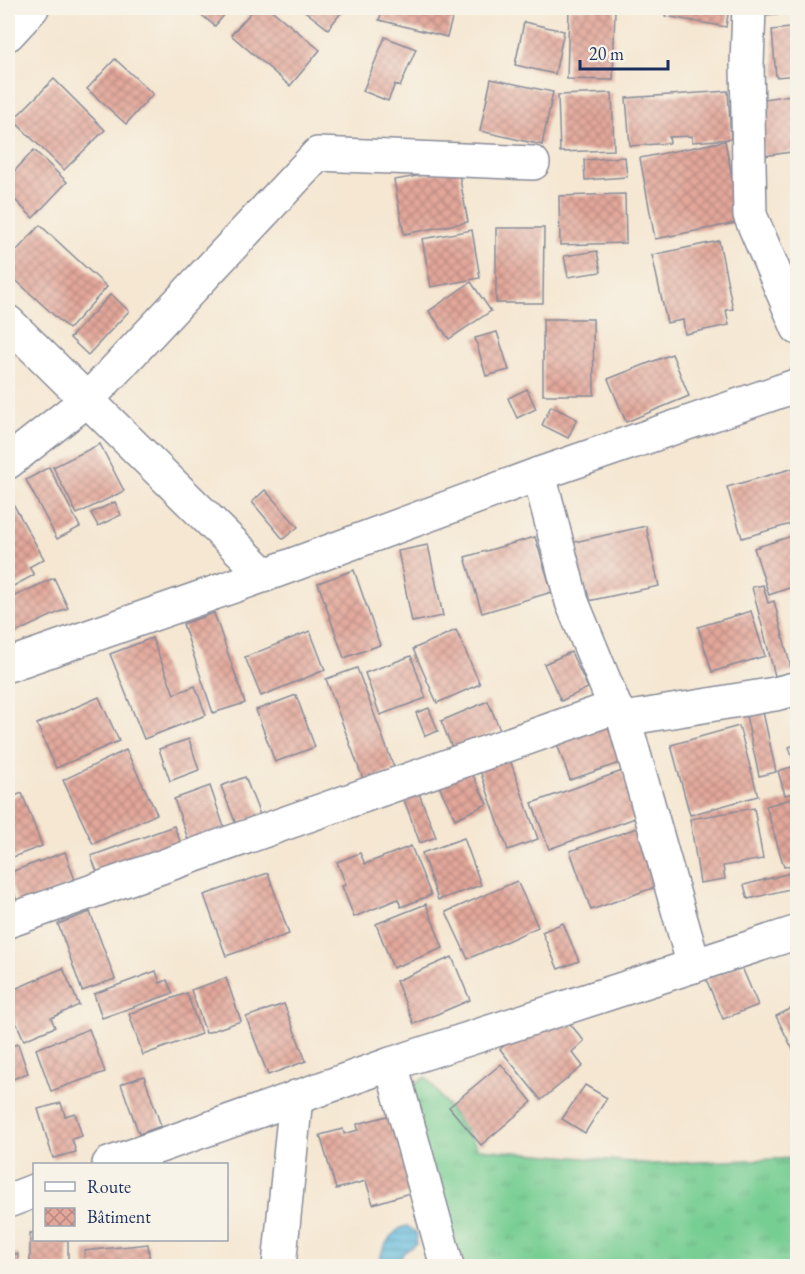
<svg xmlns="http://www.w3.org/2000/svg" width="805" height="1274" viewBox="0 0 805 1274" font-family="'EB Garamond',serif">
<defs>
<pattern id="grass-tufts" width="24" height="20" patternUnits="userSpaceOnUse" patternTransform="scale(1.5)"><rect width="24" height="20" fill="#77ce93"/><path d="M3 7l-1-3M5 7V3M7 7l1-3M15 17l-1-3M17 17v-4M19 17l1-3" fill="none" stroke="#66b181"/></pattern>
<pattern id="water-rules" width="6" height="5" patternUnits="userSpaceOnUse" patternTransform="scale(1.5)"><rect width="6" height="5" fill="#5ebadc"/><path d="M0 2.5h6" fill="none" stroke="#4d98b6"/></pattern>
<pattern id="building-cross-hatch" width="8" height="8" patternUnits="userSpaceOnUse" patternTransform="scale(1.5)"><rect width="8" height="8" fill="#e3a79a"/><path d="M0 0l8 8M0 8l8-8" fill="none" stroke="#b78881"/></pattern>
</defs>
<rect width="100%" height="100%" fill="#f7f3e8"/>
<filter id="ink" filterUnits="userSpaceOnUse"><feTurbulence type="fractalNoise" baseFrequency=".0167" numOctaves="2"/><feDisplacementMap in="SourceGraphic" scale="12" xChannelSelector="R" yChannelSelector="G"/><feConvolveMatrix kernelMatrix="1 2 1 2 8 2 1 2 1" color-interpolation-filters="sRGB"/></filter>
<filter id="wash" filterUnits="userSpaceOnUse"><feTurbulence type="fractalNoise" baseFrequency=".008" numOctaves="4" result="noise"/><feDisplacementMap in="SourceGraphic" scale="24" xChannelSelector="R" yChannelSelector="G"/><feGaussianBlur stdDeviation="1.35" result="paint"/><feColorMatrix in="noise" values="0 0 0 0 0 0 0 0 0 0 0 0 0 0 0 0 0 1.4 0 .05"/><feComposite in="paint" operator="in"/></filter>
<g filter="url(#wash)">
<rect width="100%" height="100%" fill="#f5e7d2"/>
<path fill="url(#grass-tufts)" stroke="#497e78" stroke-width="1.5" d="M426,1077L479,1149L654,1164L797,1158V1266H449L398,1093Z"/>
<path fill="url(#water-rules)" stroke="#3c749d" stroke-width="1.5" d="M407,1226L417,1233L416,1244L403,1253L398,1266H380C377,1253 393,1228 407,1226Z"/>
<g id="blocks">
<g fill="url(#building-cross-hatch)">
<path d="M193,8H230L215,26Z"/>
<path d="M255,8H269L320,50L290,86L231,35Z"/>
<path d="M301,8H345L328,29Z"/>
<path d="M383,8H455L447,37L379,20Z"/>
<path d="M569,8H615L613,80L567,79Z"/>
<path d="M667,8H729L726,27L665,16Z"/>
<path d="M764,8H798V12L765,15Z"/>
<path d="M524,22L564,31L555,74L515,65Z"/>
<path d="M798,27V75L776,77L772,30Z"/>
<path d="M385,37L416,49L400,87L395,84L388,101L363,91Z"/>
<path d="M115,59L153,94L126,124L87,89Z"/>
<path d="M54,79L105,130L64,170L13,120Z"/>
<path d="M491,79L553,92L542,145L480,131Z"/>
<path d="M728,91L731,139L692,142V136L669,137L670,143L630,146L626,98Z"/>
<path d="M612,93L614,150L560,152L558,95Z"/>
<path d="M798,94V151L764,156L757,100Z"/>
<path d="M725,141L741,222L655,239L640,158Z"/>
<path d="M34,150L67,182L33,218L8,193V178Z"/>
<path d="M625,157L627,177L585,180L584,160Z"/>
<path d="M458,169L468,222L404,234L394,180Z"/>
<path d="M625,194L626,243L560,245L559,196Z"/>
<path d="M40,225L107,287L69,329L8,273V260Z"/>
<path d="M496,228H544L543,303H496Z"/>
<path d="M472,230L480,278L431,287L422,239Z"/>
<path d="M719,241L733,309L726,310L729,325L685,334L683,320L667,323L652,255Z"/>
<path d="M597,251L601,272L568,277L564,256Z"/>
<path d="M471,282L491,311L449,339L429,311Z"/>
<path d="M111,294L129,311L88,355L70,338Z"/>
<path d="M543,319H593L594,395H543Z"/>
<path d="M497,332L509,370L486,376L475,338Z"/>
<path d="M8,348L15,355L8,362Z"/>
<path d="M672,354L689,396L626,422L608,379Z"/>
<path d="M527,389L536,409L517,418L508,398Z"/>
<path d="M551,406L577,419L568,438L542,425Z"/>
<path d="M100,444L124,491L77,514L53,467Z"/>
<path d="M49,467L80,527L57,539L26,480Z"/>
<path d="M798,467V522L742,538L727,487Z"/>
<path d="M265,490L298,527L283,539L252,502Z"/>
<path d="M11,500L44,559L29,567L34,575L8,589V502Z"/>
<path d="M115,502L121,515L98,526L91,513Z"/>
<path d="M646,526L659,586L583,602L570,543Z"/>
<path d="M798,534V585L769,595L754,548Z"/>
<path d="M535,537L552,592L482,613L465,557Z"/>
<path d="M428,545L443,616L412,622L398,551Z"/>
<path d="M354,570L380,645L344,658L318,583Z"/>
<path d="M54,578L68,608L8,636V599Z"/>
<path d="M763,585L768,603L774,601L792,672L775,676L752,587Z"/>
<path d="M751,611L765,656L712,672L698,627Z"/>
<path d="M214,613L245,703L213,713L183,624Z"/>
<path d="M456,630L480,684L437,703L413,649Z"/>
<path d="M310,631L325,670L261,696L245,657Z"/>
<path d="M152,638L174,694L195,686L206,715L144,739L110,654Z"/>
<path d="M571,652L588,688L561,701L544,664Z"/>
<path d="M411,656L426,698L380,715L365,673Z"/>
<path d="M357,668L395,770L364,782L326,679Z"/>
<path d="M296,695L315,747L275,762L256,710Z"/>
<path d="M99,697L119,741L56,768L37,724Z"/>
<path d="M488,701L500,730L453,750L441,721Z"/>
<path d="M762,707L776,772L759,776L745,711Z"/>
<path d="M429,708L438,731L425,736L416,713Z"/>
<path d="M609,723L622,762L570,780L556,741Z"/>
<path d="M739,726L758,796L690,815L671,745Z"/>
<path d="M189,739L199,770L170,781L159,749Z"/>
<path d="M798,744V792L785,795L778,771L795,766L789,747Z"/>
<path d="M126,750L157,814L93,844L63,780Z"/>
<path d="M509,757L538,839L508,850L479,768Z"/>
<path d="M470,769L487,804L455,819L438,784Z"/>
<path d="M622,771L638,817L549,849L532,803Z"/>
<path d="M245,777L260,815L236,824L221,786Z"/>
<path d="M210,786L225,830L189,842L174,799Z"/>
<path d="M418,791L436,837L420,843L403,797Z"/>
<path d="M22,793L42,846L8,859V799Z"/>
<path d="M798,797V863L784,867L766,806Z"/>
<path d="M754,808L763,859L723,866L725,879L700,883L690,819Z"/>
<path d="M174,826L182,846L99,877L91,856Z"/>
<path d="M640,827L661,885L591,910L570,851Z"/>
<path d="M464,838L481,885L438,900L422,853Z"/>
<path d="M411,846L431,895L401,907L398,899L354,917L342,886L346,885L337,862L360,853L365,864Z"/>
<path d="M65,852L76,883L18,905L8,873Z"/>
<path d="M798,871V887L748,899L744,885Z"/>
<path d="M268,873L289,934L226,956L204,895Z"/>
<path d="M517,881L538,927L468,959L446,912Z"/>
<path d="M426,904L443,948L393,968L376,924Z"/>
<path d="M90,912L115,979L82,991L58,924Z"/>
<path d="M563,923L579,961L558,969L542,932Z"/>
<path d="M452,957L470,1000L414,1024L396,981Z"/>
<path d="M741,965L758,1005L723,1019L706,979Z"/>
<path d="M63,968L79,1005L51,1018L55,1027L24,1040L8,1004V992Z"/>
<path d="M156,971L160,983L167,980L173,993L102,1018L94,994Z"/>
<path d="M226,978L241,1021L206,1033L191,990Z"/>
<path d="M187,993L201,1034L143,1055L129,1014Z"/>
<path d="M284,1004L306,1061L268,1075L246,1017Z"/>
<path d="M798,1005V1060L776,1016Z"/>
<path d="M563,1015L584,1041L572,1052L583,1066L541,1100L500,1049L534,1022Z"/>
<path d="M89,1029L105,1072L51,1091L36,1049Z"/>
<path d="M18,1044L28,1073L8,1081V1047Z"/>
<path d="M501,1064L532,1102L481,1145L449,1107Z"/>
<path d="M144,1076L161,1126L139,1134L121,1084Z"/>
<path d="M585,1085L607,1098L585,1133L562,1119Z"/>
<path d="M61,1103L65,1116L75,1113L82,1136L72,1139L76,1152L53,1158L38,1109Z"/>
<path d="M391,1115L413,1192L373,1204L366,1181L336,1189L320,1135L343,1129L344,1134L358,1130L357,1124Z"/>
<path d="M30,1233H34V1240H68V1266H30Z"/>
<path d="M148,1244L150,1266H85L84,1251Z"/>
<rect x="8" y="1254" width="10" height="12"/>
</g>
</g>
</g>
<g filter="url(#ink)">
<use href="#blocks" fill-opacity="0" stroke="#888b98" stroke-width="1.5"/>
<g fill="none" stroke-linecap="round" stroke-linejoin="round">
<defs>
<g id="street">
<path d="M749,8L747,64L750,215L798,328"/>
<path d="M8,34L32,8"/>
<path d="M8,322L265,575"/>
<path d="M8,462L87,400L318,154L533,163"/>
<path d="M539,474L572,602L615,707L624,719L694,966"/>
<path d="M8,665L265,575L539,474L798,385"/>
<path d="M624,719L775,694L798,688"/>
<path d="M8,921L615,707"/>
<path d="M391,1064L447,1266"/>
<path d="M109,1164L391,1064L798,932"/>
<path d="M8,1201L34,1191"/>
<path d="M279,1266L296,1097"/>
</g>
</defs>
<use href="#street" stroke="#888b98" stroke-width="36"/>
<use href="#street" stroke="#fff" stroke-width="33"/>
</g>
</g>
<rect width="805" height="1274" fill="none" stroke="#f7f3e8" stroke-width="30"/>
<rect x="33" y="1163" width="195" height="78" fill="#f7f3e8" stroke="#9fa5b1" stroke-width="1.5"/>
<rect x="45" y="1182" width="30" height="9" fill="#ffffff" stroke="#9fa5b1" stroke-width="1.5"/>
<text x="87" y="1193" font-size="18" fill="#1b2f5e">Route</text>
<rect x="45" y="1208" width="30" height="18" fill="url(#building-cross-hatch)" stroke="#9fa5b1" stroke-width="1.5"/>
<text x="87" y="1223" font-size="18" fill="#1b2f5e">Bâtiment</text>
<path d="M580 60v9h88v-9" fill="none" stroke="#1b2f5e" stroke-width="3"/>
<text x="589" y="60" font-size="18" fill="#1b2f5e" stroke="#f7f3e8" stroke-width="4.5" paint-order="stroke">20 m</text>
</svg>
